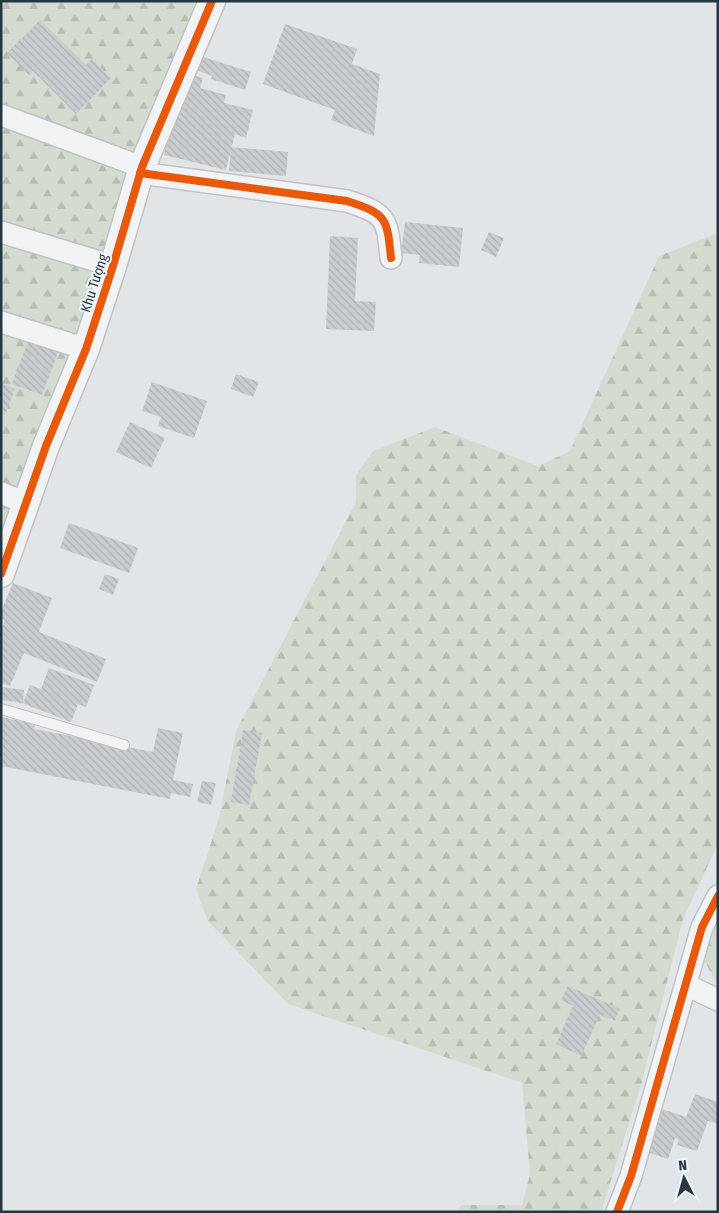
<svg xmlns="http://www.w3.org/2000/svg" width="719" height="1213" viewBox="0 0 719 1213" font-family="'Fira Sans Condensed',sans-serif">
<defs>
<pattern id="forest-firs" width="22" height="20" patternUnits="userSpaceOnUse" patternTransform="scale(1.25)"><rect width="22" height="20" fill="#d4dcd1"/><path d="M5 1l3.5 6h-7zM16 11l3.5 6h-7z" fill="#b6bdb5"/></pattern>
<pattern id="building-back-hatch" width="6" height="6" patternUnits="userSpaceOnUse" patternTransform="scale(1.25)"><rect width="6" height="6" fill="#cacdd0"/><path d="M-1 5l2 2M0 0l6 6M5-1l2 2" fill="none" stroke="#adb1b4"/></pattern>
</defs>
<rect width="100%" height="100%" fill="#e2e5e7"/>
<g fill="url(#forest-firs)">
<path d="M1,1H201L1,538Z"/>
<path d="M718,233V844L683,919L641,1085L601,1212H456L462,1205H522L530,1174L522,1083L288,1004L208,921L196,889L219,818L236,731L356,502V475L373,451L435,427L538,466L570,451L659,256Z"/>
<path d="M718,912V986L704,960L709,929Z"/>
</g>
<g fill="url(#building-back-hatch)">
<path d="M40,20L86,65L92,59L111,78L76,114L33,71L29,75L7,53Z"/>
<path d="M285,24L357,49L352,64L380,74L374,136L331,120L335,110L263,84Z"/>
<path d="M200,56L251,72L245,90L211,79L212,76L196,70Z"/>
<path d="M190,74L203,78L200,88L226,95L224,103L253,110L246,138L235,134L226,170L164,155L175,109L181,110Z"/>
<path d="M231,147L288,152L286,176L229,171Z"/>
<path d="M405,222L463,228L459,267L419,263L420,255L401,253Z"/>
<path d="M489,232L504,238L496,257L481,250Z"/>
<path d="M330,236L358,238L355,301L376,302L374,331L326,329Z"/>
<path d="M30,336L60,347L42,395L12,384Z"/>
<path d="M236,374L259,382L253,397L231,389Z"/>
<path d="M152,382L207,401L194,438L158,426L161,417L142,411Z"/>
<path d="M1,383L15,389L5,415L1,413Z"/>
<path d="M130,422L165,438L151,468L116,452Z"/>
<path d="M69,523L138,548L129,573L60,548Z"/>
<path d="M105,574L119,579L113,595L99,589Z"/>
<path d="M13,583L52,598L39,632L106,659L97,682L24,653L10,686L1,683V630L5,620L1,618V611Z"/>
<path d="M49,668L94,685L86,707L78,704L71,722L22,703L1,700V687L24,690L23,703L30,685L41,689Z"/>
<path d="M1,717L35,724L34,729L153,752L158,728L183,733L173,780L193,784L190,797L171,793L170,799L1,766Z"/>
<path d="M243,730L262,733L249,805L231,802Z"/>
<path d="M202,781L216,783L211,805L197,802Z"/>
<path d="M568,986L620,1009L615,1021L600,1015L581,1056L556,1044L573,1006L561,1000Z"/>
<path d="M695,1094L718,1102V1124L708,1121L697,1151L677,1145L679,1140L675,1138L668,1159L644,1151L659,1108L686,1117Z"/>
</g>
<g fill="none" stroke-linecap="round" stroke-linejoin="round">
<defs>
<path id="service" d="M1,709L124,745"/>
<g id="minor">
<path d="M1,115L142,167"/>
<path d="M140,173L347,201C387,214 387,218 391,258"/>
<path d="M1,232L113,266"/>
<path d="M1,322L86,349"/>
<path d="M1,493L26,503"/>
<path d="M686,985L718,1000"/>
<path d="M617,1212L631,1176L702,927L718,896"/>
</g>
<path id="tertiary" d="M1,574L46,446L86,349L113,266L142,167L212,1"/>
</defs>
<use href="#service" stroke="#c0c3c5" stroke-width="12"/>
<use href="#minor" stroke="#c0c3c5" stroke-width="24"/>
<use href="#tertiary" stroke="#c0c3c5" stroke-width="29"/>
<use href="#service" stroke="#f2f3f4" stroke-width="10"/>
<use href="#minor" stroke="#f2f3f4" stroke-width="21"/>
<use href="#tertiary" stroke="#f2f3f4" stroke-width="26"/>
<defs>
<g id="cycleway">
<path d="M140,173L347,201C387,214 387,218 391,258"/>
<path d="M1,574L46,446L86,349L113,266L142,167L212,1"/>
<path d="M617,1212L631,1176L702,927L718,896"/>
</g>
</defs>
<use href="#cycleway" stroke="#eff4f7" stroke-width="11"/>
<use href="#cycleway" stroke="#e8590c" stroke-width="8"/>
</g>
<g text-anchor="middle" stroke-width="4" stroke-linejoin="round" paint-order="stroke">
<g font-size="14" fill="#263643" stroke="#eff4f7">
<text transform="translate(94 283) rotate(-72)" y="5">Khu Tượng</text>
</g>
</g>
<rect width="719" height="1213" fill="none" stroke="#263643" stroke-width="5"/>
<g transform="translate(684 1178) rotate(354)" stroke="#eff4f7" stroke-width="4" paint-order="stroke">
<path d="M0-4L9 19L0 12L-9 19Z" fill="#263643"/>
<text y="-8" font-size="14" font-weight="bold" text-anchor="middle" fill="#263643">N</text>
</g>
</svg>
